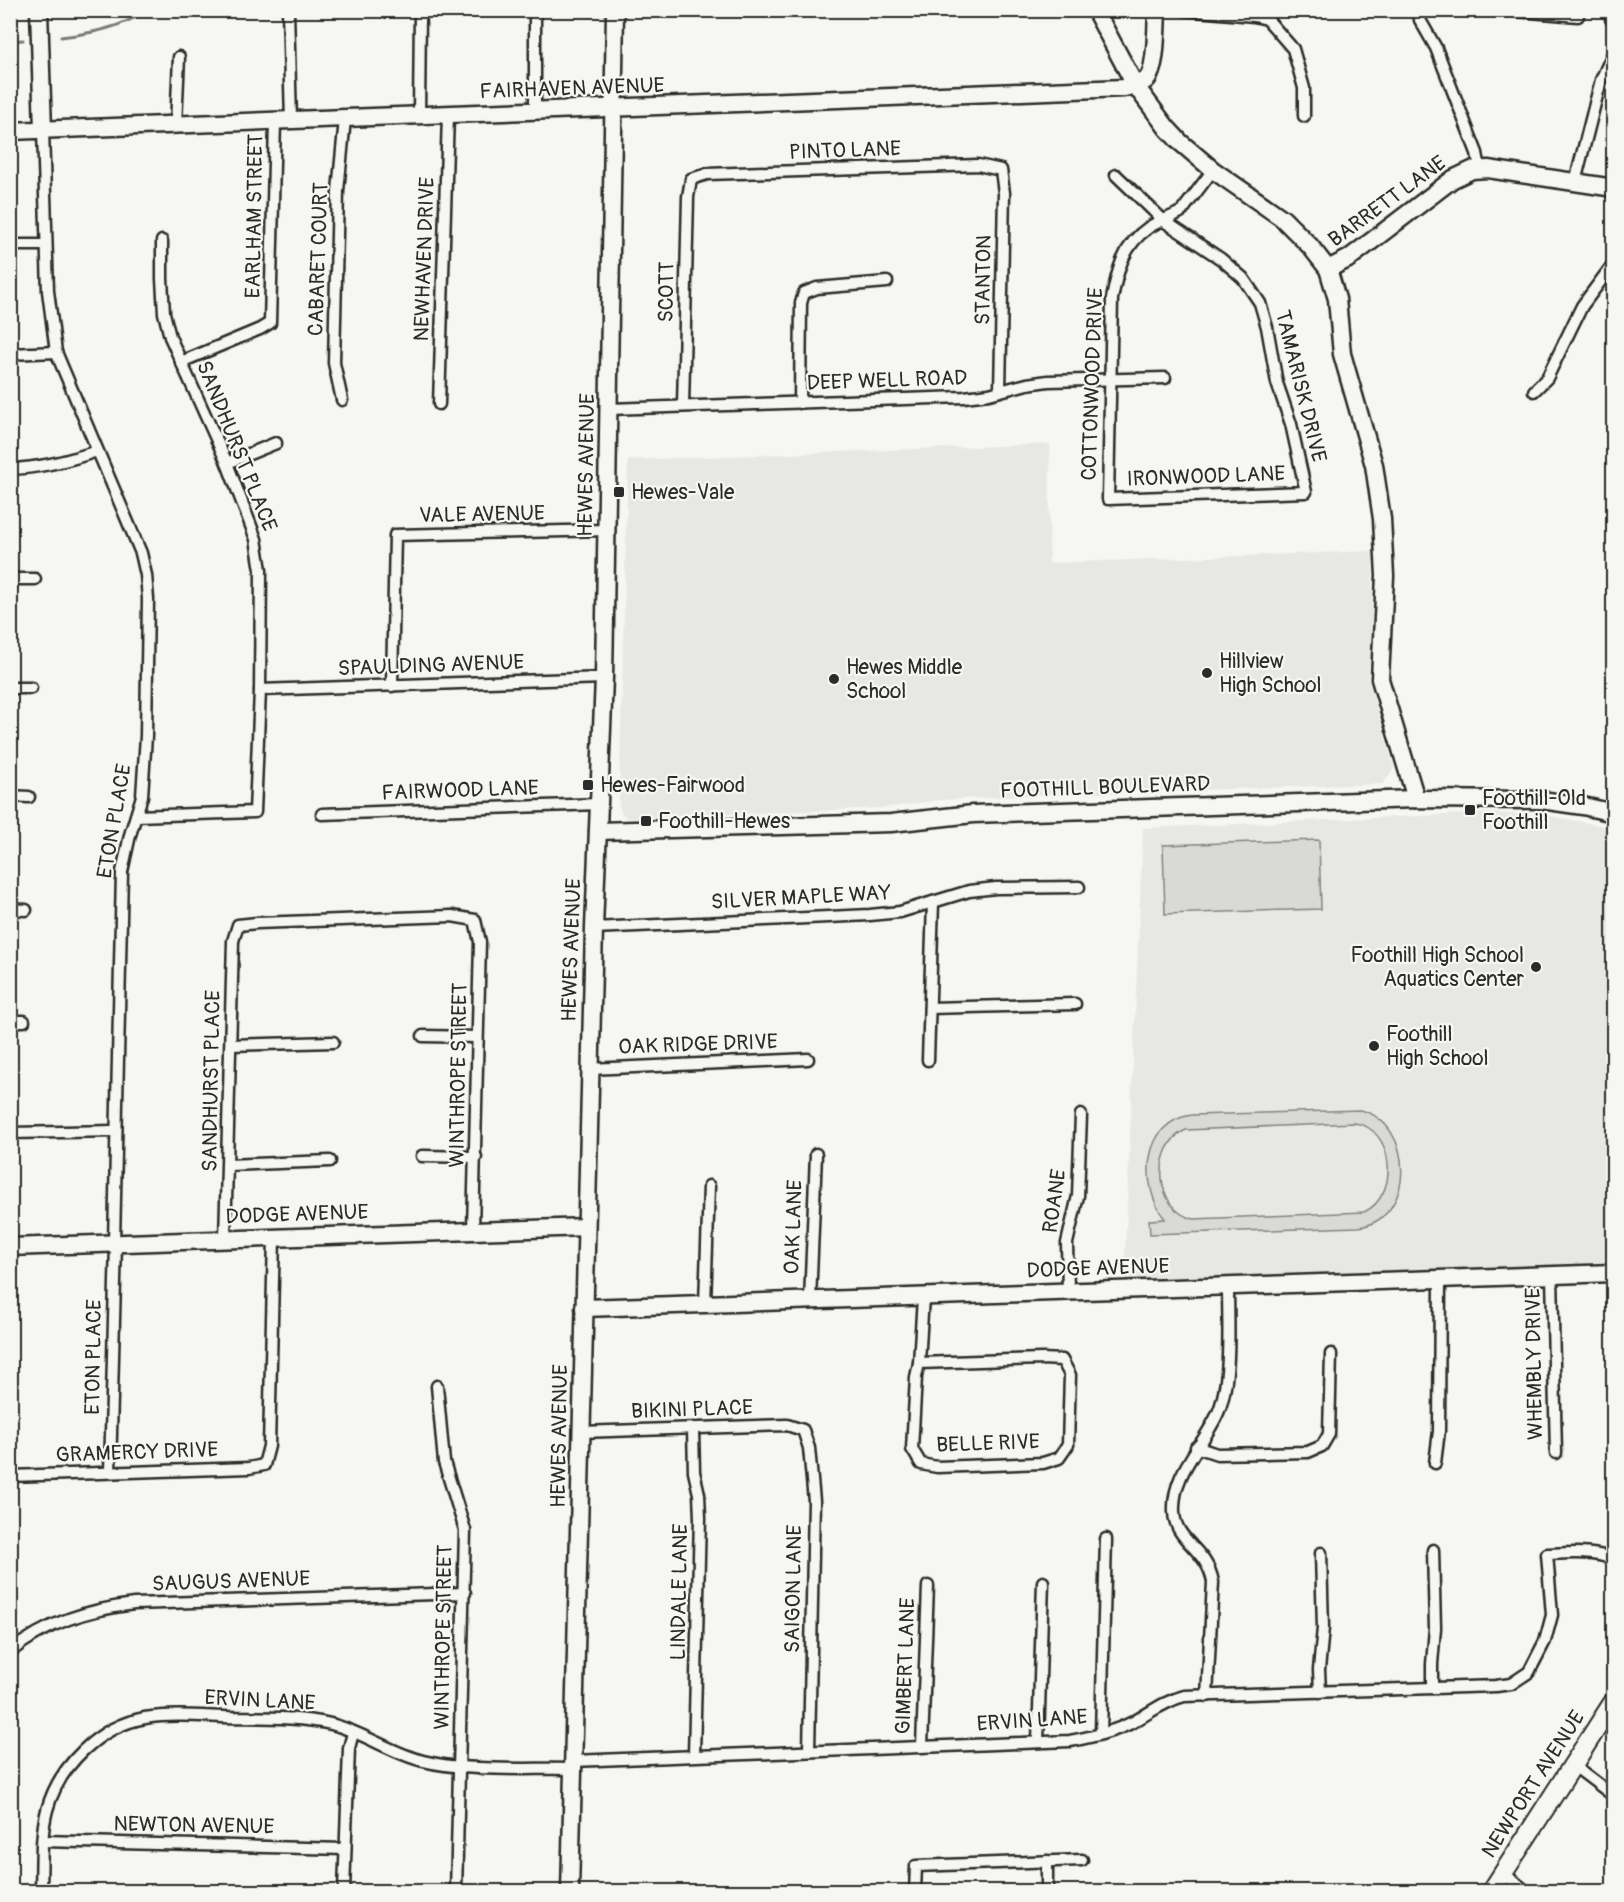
<svg xmlns="http://www.w3.org/2000/svg" width="1624" height="1902" viewBox="0 0 1624 1902" font-family="Pangolin,sans-serif">
<rect width="100%" height="100%" fill="#f6f6f2"/>
<filter id="ink" filterUnits="userSpaceOnUse"><feTurbulence type="fractalNoise" baseFrequency=".0167" numOctaves="2"/><feDisplacementMap in="SourceGraphic" scale="12" xChannelSelector="R" yChannelSelector="G"/><feConvolveMatrix kernelMatrix="1 2 1 2 8 2 1 2 1" color-interpolation-filters="sRGB"/></filter>
<g filter="url(#ink)">
<g fill="#e7e7e3">
<path d="M1050,444L1049,563L1373,551L1372,622L1368,678L1394,768L1383,784L1041,795L940,800L883,808L634,818L626,817L621,812L619,805L628,460Z"/>
<path d="M1491,813L1546,815L1613,828V1263L1124,1280L1143,828Z"/>
</g>
<g fill="#d9d9d5" stroke="#828280" stroke-width="1.5" fill-rule="evenodd">
<path d="M1319,840L1321,909L1165,914L1163,845Z"/>
<path d="M1360,1110C1415,1122 1417,1220 1358,1227L1150,1234L1149,1220L1165,1219C1139,1187 1142,1121 1192,1115ZM1354,1123C1395,1127 1400,1196 1364,1212L1194,1219C1154,1211 1151,1145 1186,1130Z"/>
</g>
<g fill="none" stroke-linecap="round" stroke-linejoin="round">
<g stroke="#7a7a78" stroke-width="3">
<path d="M61,37C93,33 120,28 148,10"/>
<path d="M10,41L23,40"/>
</g>
<defs>
<g id="street">
<path d="M288,10L291,121"/>
<path d="M1185,10L1254,16L1267,19L1293,49L1304,88V116"/>
<path d="M1419,10L1420,20L1436,48L1477,153L1480,169"/>
<path d="M1504,10L1578,16"/>
<path d="M1611,19H1614"/>
<path d="M535,112V10"/>
<path d="M419,116L420,10"/>
<path d="M176,125L179,57"/>
<path d="M43,130L48,291L56,352L141,553L146,575L148,599L146,736L142,796L130,835L122,872L114,1243"/>
<path d="M1116,175L1164,221L1221,259L1243,278L1260,303L1267,327L1277,383L1291,424L1306,492L1108,499L1112,299C1117,272 1123,245 1148,228C1158,221 1171,218 1182,211L1213,170"/>
<path d="M1575,182L1601,80L1614,51"/>
<path d="M10,245H46"/>
<path d="M10,354L56,352"/>
<path d="M181,362L260,329L270,323L275,122"/>
<path d="M1534,391L1547,378L1582,306L1614,263"/>
<path d="M342,400L334,363L338,191L345,119"/>
<path d="M800,403L801,303L804,293L817,288L887,282"/>
<path d="M439,404L448,115"/>
<path d="M683,406L688,197L691,179L707,174L978,165L1001,170L1004,193L1000,391"/>
<path d="M609,409L964,397L989,394L1027,384L1048,381L1165,378"/>
<path d="M227,463L276,443"/>
<path d="M10,469C41,468 68,461 97,451"/>
<path d="M10,579H35"/>
<path d="M392,686L395,535L607,530"/>
<path d="M10,688H31"/>
<path d="M260,690L604,678"/>
<path d="M10,796L29,797"/>
<path d="M322,814L599,804"/>
<path d="M136,816L255,812L260,690L261,570L256,539L227,463L170,337L164,313L162,279V241"/>
<path d="M10,909L26,910"/>
<path d="M594,928L870,915L900,912L969,891L996,888L1079,887"/>
<path d="M930,1008L1075,1004"/>
<path d="M10,1021H24"/>
<path d="M423,1036L477,1037"/>
<path d="M231,1045L333,1042"/>
<path d="M928,1060L933,902"/>
<path d="M590,1069L808,1059"/>
<path d="M10,1133L116,1131"/>
<path d="M422,1156L476,1157"/>
<path d="M228,1165L330,1161"/>
<path d="M225,1239L233,941L238,925L257,923L452,916L475,920L480,942L473,1230"/>
<path d="M1552,1275L1556,1453"/>
<path d="M1068,1292L1067,1243L1078,1196L1081,1115"/>
<path d="M810,1301L816,1154"/>
<path d="M705,1304L709,1186"/>
<path d="M1042,1359L1062,1360L1070,1375L1068,1445L1059,1458L1043,1463L937,1467L921,1464L912,1449L916,1377L919,1363Z"/>
<path d="M919,1363L923,1297"/>
<path d="M437,1386L444,1462L465,1530L456,1892"/>
<path d="M693,1429L694,1472L699,1494L700,1518L694,1755"/>
<path d="M581,1432L787,1425L803,1430L809,1448L814,1501L809,1751"/>
<path d="M1196,1447L1217,1454L1308,1452L1322,1446L1329,1434L1331,1354"/>
<path d="M1435,1463L1439,1431L1440,1279"/>
<path d="M110,1472L116,1243"/>
<path d="M10,1476L249,1468L264,1465L269,1446L274,1237"/>
<path d="M10,1652C47,1622 88,1610 134,1604L465,1593"/>
<path d="M1432,1688V1664L1435,1628L1433,1550"/>
<path d="M1320,1692L1319,1670L1323,1628L1321,1553"/>
<path d="M1207,1696L1213,1582C1207,1548 1175,1542 1174,1512C1172,1472 1203,1447 1218,1413C1232,1380 1228,1323 1228,1286"/>
<path d="M1101,1734L1106,1539"/>
<path d="M1038,1742L1043,1582"/>
<path d="M922,1746L928,1586"/>
<path d="M573,1761L1070,1741C1092,1737 1114,1732 1133,1722C1151,1712 1165,1701 1184,1696L1496,1686L1511,1684L1529,1672L1545,1641L1552,1615L1547,1554C1570,1553 1591,1551 1614,1559"/>
<path d="M1573,1765L1614,1796"/>
<path d="M43,1841L345,1849"/>
<path d="M1047,1861V1892"/>
<path d="M1503,1873L1527,1892"/>
<path d="M41,1892C42,1865 40,1836 47,1810C59,1766 99,1726 145,1718C170,1714 197,1716 222,1717C258,1718 296,1716 331,1724C363,1732 391,1753 423,1761C467,1772 527,1768 573,1769"/>
<path d="M344,1892L349,1748L353,1733"/>
<path d="M915,1892L916,1866L1082,1860"/>
</g>
<g id="secondary">
<path d="M39,10L43,130"/>
<path d="M1095,10L1135,85L1167,128L1180,142L1213,170L1282,218L1310,246L1328,269L1337,299L1342,354L1374,465L1382,519L1385,576L1380,679L1416,799"/>
<path d="M10,131L1124,88C1131,86 1140,85 1146,80C1157,70 1156,26 1157,10"/>
<path d="M1328,269L1348,259L1453,179L1472,170L1488,169L1614,188"/>
<path d="M598,831L891,823L973,814L1416,799L1541,800L1583,806L1614,813"/>
<path d="M10,1247L586,1227"/>
<path d="M584,1308L1614,1273"/>
<path d="M570,1892L594,928L604,678L615,10"/>
</g>
<path id="primary" d="M1491,1892L1614,1701"/>
</defs>
<use href="#street" stroke="#2b2b2b" stroke-width="15"/>
<use href="#secondary" stroke="#2b2b2b" stroke-width="21"/>
<use href="#primary" stroke="#2b2b2b" stroke-width="22"/>
<use href="#street" stroke="#f6f6f2" stroke-width="10"/>
<use href="#secondary" stroke="#f6f6f2" stroke-width="16"/>
<use href="#primary" stroke="#f6f6f2" stroke-width="18"/>
</g>
</g>
<g fill="#2b2b2b" stroke="#f6f6f2" stroke-width="2">
<rect x="613" y="486" width="12" height="12" rx="3"/>
<circle cx="1207" cy="673" r="6"/>
<circle cx="834" cy="679" r="6"/>
<rect x="582" y="779" width="12" height="12" rx="3"/>
<rect x="1464" y="804" width="12" height="12" rx="3"/>
<rect x="640" y="815" width="12" height="12" rx="3"/>
<circle cx="1536" cy="967" r="6"/>
<circle cx="1374" cy="1046" r="6"/>
</g>
<g text-anchor="middle" stroke-width="4.5" stroke-linejoin="round" paint-order="stroke">
<g font-size="21" fill="#2b2b2b" stroke="#f6f6f2">
<text transform="translate(572 88) rotate(-2)" y="7">FAIRHAVEN AVENUE</text>
<text transform="translate(845 150) rotate(-2)" y="7">PINTO LANE</text>
<text transform="translate(1387 201) rotate(-36)" y="7">BARRETT LANE</text>
<text transform="translate(254 216) rotate(-89)" y="7">EARLHAM STREET</text>
<text transform="translate(318 259) rotate(-88)" y="7">CABARET COURT</text>
<text transform="translate(424 259) rotate(-88)" y="7">NEWHAVEN DRIVE</text>
<text transform="translate(983 280) rotate(-89)" y="7">STANTON</text>
<text transform="translate(666 292) rotate(-89)" y="7">SCOTT</text>
<text transform="translate(887 380) rotate(-2)" y="7">DEEP WELL ROAD</text>
<text transform="translate(1092 384) rotate(-88)" y="7">COTTONWOOD DRIVE</text>
<text transform="translate(1301 386) rotate(76)" y="7">TAMARISK DRIVE</text>
<text transform="translate(237 446) rotate(68)" y="7">SANDHURST PLACE</text>
<text transform="translate(586 465) rotate(-89)" y="7">HEWES AVENUE</text>
<text transform="translate(1206 476) rotate(-2)" y="7">IRONWOOD LANE</text>
<text transform="translate(482 514) rotate(-1)" y="7">VALE AVENUE</text>
<text transform="translate(431 665) rotate(-2)" y="7">SPAULDING AVENUE</text>
<text transform="translate(1105 787) rotate(-2)" y="7">FOOTHILL BOULEVARD</text>
<text transform="translate(460 790) rotate(-2)" y="7">FAIRWOOD LANE</text>
<text transform="translate(114 821) rotate(-80)" y="7">ETON PLACE</text>
<text transform="translate(801 897) rotate(-3)" y="7">SILVER MAPLE WAY</text>
<text transform="translate(571 950) rotate(-88)" y="7">HEWES AVENUE</text>
<text transform="translate(698 1044) rotate(-2)" y="7">OAK RIDGE DRIVE</text>
<text transform="translate(458 1075) rotate(-89)" y="7">WINTHROPE STREET</text>
<text transform="translate(211 1081) rotate(-89)" y="7">SANDHURST PLACE</text>
<text transform="translate(1054 1201) rotate(-82)" y="7">ROANE</text>
<text transform="translate(297 1214) rotate(-2)" y="7">DODGE AVENUE</text>
<text transform="translate(793 1227) rotate(-88)" y="7">OAK LANE</text>
<text transform="translate(1098 1268) rotate(-2)" y="7">DODGE AVENUE</text>
<text transform="translate(93 1357) rotate(-89)" y="7">ETON PLACE</text>
<text transform="translate(1534 1364) rotate(-91)" y="7">WHEMBLY DRIVE</text>
<text transform="translate(692 1409) rotate(-2)" y="7">BIKINI PLACE</text>
<text transform="translate(559 1436) rotate(-89)" y="7">HEWES AVENUE</text>
<text transform="translate(988 1443) rotate(-2)" y="7">BELLE RIVE</text>
<text transform="translate(137 1452) rotate(-2)" y="7">GRAMERCY DRIVE</text>
<text transform="translate(231 1581) rotate(-2)" y="7">SAUGUS AVENUE</text>
<text transform="translate(793 1589) rotate(-89)" y="7">SAIGON LANE</text>
<text transform="translate(679 1592) rotate(-89)" y="7">LINDALE LANE</text>
<text transform="translate(443 1637) rotate(-89)" y="7">WINTHROPE STREET</text>
<text transform="translate(905 1666) rotate(-88)" y="7">GIMBERT LANE</text>
<text transform="translate(260 1700) rotate(3)" y="7">ERVIN LANE</text>
<text transform="translate(1032 1720) rotate(-4)" y="7">ERVIN LANE</text>
<text transform="translate(1533 1784) rotate(-57)" y="7">NEWPORT AVENUE</text>
<text transform="translate(194 1825) rotate(1)" y="7">NEWTON AVENUE</text>
</g>
<g font-size="21" fill="#2b2b2b" stroke="#f6f6f2" text-anchor="start">
<text x="631" y="499">Hewes-Vale</text>
<text x="1219" y="668">Hillview<tspan x="1219" dy="24">High School</tspan></text>
<text x="846" y="674">Hewes Middle<tspan x="846" dy="24">School</tspan></text>
<text x="600" y="792">Hewes-Fairwood</text>
<text x="1482" y="805">Foothill-Old<tspan x="1482" dy="24">Foothill</tspan></text>
<text x="658" y="828">Foothill-Hewes</text>
<text x="1524" y="962" text-anchor="end">Foothill High School<tspan x="1524" dy="24">Aquatics Center</tspan></text>
<text x="1386" y="1041">Foothill<tspan x="1386" dy="24">High School</tspan></text>
</g>
</g>
<rect width="1624" height="1902" fill="none" stroke="#f6f6f2" stroke-width="36"/>
<rect x="18" y="18" width="1588" height="1866" fill="none" stroke="#2b2b2b" stroke-width="2" filter="url(#ink)"/>
</svg>
